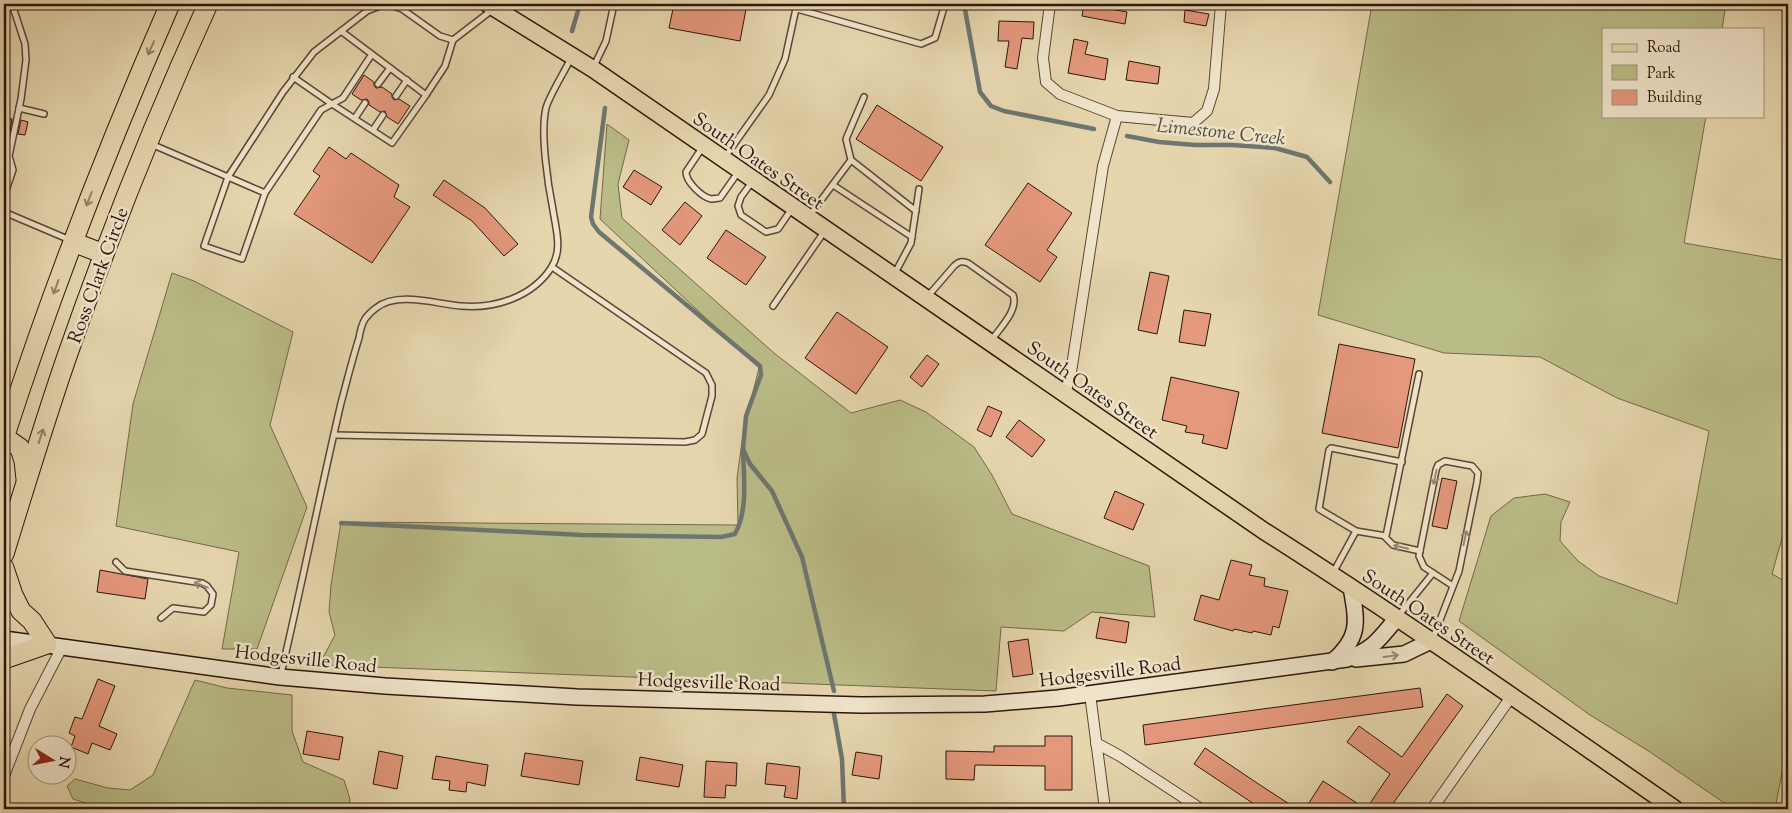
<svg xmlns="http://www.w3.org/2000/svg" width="1792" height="813" viewBox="0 0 1792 813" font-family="'Sorts Mill Goudy',serif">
<rect width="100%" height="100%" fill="#e6d6ae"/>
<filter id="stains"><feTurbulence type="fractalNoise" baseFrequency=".004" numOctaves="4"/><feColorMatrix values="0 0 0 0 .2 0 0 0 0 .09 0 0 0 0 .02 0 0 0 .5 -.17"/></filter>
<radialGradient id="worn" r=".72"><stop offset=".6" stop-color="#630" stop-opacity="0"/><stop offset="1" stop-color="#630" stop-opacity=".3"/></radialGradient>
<g fill="#babc87" stroke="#74684a">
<path d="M1372,4H1726L1722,29H1603V116H1706L1684,243L1788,261V517L1772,574L1788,583V741L1775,809H1733L1650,752L1590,715L1459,621L1491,516L1514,498L1545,494L1570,502L1561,522L1560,541L1578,561L1599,576L1677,604L1709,431L1617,398L1540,357L1444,353L1318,315Z"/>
<path d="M607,124L629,140L618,184L622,218L774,353L851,413L900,400L926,412L974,447L992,475L1012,514L1149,566L1155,617L1092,612L1064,631L1001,627L996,691L319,665L335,635L329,612L331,585L341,522L738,525L737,478L744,427L759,368L600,219Z"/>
<path d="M172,273L194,281L293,332L270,425L307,507L257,649H222L239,552L116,526L133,404Z"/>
<path d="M195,680L227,688L292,695V731L303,762L344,780L350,799L349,809H103L73,799L67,786L75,779L108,788L130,790L153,775Z"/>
</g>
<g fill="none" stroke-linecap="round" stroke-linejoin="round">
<g stroke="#6d7670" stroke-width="4.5">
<path d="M964,4L980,92L991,106L1004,111L1094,129"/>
<path d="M572,31L580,4"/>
<path d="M605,108L591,217L593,224L599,232L760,366L761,375L746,416L743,449L750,464L772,491L802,557L834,691"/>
<path d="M1127,136L1159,142L1195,145H1232L1275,148L1307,157L1330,182"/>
<path d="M341,523L582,535L721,537L735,534C748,510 744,479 743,452"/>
<path d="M834,714L842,759L844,809"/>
</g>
</g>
<g fill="#e4987c" stroke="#2d150c">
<path d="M674,4H747L740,41L669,28Z"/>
<path d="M1084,4L1127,12L1125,24L1082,16Z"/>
<path d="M1185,10L1209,14L1206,26L1184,22Z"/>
<path d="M999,21L1034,22L1033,39L1022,38L1017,69L1005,67L1009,41H998Z"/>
<path d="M1074,39L1088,42L1085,54L1108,59L1105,80L1068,73Z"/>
<path d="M1129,61L1160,67L1158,84L1126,80Z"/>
<path d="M364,75L374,82V85L376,88L382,87L392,94V97L394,100L399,99L410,106L398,124L387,117L385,111L380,112L369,105V102L367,99L361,100L352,94Z"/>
<path d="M877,105L943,147L921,181L856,139Z"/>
<path d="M4,117L12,119L10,132L4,131Z"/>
<path d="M21,120L28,122L25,135L18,134Z"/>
<path d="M329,147L346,159L351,153L399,185L394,197L410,207L372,263L294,214L320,176L313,171Z"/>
<path d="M634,170L662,187L651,205L623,187Z"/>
<path d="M444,180L485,208L518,244L504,256L472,221L433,195Z"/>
<path d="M1028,183L1072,213L1047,250L1057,257L1040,282L985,245Z"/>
<path d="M685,202L702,216L680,245L662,230Z"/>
<path d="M726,230L766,257L746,285L707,258Z"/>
<path d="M1150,272L1169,276L1157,334L1138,330Z"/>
<path d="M1184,310L1211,314L1205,346L1179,342Z"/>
<path d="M837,312L888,347L856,394L805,358Z"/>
<path d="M1339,344L1415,359L1398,448L1322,433Z"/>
<path d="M927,355L939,364L922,387L910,377Z"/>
<path d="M1171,377L1239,392L1227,449L1202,443L1204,435L1185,432L1187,426L1162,420Z"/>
<path d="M988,406L1002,412L991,437L977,430Z"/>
<path d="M1019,420L1045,440L1032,457L1006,437Z"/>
<path d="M1442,478L1457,481L1447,529L1432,526Z"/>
<path d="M1115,491L1144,504L1133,530L1104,518Z"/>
<path d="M1231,560L1252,565L1249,575L1265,578L1264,586L1288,591L1279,628L1273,626L1271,635L1253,631L1252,633L1234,629L1233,631L1194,620L1201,595L1219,600Z"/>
<path d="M100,570L148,579L145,599L97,592Z"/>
<path d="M1100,617L1129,622L1126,643L1096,638Z"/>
<path d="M1028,639L1033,674L1013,677L1008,642Z"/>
<path d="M98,679L115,686L99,726L117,734L110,750L92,743L88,754L71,747L75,736L69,733L75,717L82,719Z"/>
<path d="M1420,688L1423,707L1145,745L1143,725Z"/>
<path d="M1447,694L1463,706L1389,809H1305L1323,781L1366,809L1390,774L1347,742L1359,726L1402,757Z"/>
<path d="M307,731L343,737L339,760L303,754Z"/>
<path d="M1045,736H1072V790H1045V766L975,765L974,780L946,779V751L994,752V746H1045Z"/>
<path d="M1205,748L1260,785L1297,809H1261L1251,802L1194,764Z"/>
<path d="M379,751L403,756L397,789L373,784Z"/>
<path d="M856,752L882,756L879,779L852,775Z"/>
<path d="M525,753L583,761L579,785L521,776Z"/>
<path d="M436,756L488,765L485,786L467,782L466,792L449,790L450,781L432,779Z"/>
<path d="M640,757L683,765L679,787L636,780Z"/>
<path d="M706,761L737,763L736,786L726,785L725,798L704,797Z"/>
<path d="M767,763L800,767L797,799L784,797L786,786L765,784Z"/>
</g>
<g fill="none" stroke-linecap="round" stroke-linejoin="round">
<defs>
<g id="lane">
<path d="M797,9L921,44L935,38L945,4"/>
<path d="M341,31L426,95L392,143L332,104L343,98L372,54"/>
<path d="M594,66L606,41L614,4"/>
<path d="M378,84L390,68"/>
<path d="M426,95L445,66L453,40"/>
<path d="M396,96L407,80"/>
<path d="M19,108L44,114"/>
<path d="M355,118L365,103"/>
<path d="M373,130L383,115"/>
<path d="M151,144L228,177L283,92L314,52L367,11L380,6L390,5L402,9L440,36L453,40L492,10"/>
<path d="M702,148L686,172C686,182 702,197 711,199C713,199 718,198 720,198L739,171"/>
<path d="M725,157L769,95L785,59L797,4"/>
<path d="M851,160L916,211"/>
<path d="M752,182L741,197L738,206L741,215L766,232L778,229L791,210"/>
<path d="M833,185L912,237"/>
<path d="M265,193L228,177L204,246L242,259L265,193L321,110L332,104L293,77"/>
<path d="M4,196L13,170L9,156L21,99L26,60L25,44L12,4"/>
<path d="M4,212L70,240"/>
<path d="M810,215L851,160L846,139L864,97"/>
<path d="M895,273L911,243L919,189"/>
<path d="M928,296L954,266C959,261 962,261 968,263L1013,295C1019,310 999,329 991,341"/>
<path d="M773,306L824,232"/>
<path d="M334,435L685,442L695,440L702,434L712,396V385L706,373L552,267"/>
<path d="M1402,462L1331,448L1329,450L1319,509L1356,531L1386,536L1419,374"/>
<path d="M1385,537L1393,545L1420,551"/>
<path d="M116,562L125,571L202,583L207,586L213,594L211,605L204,612L173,608L161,618"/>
<path d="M1333,573L1356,531"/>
<path d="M1399,615L1433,573"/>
<path d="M1433,638L1459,571L1477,482L1478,473L1472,466L1445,461L1438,465L1436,470L1419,556L1424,567L1453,586"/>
<path d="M281,674C302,584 320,493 341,403C347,381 352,360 359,338C360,332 362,324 365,319C367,316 372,311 376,308C398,291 436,304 461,306C495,309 532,297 551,268C563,250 556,230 553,210C548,185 540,133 546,108C549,96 565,71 571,58"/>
</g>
<g id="street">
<path d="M1050,4L1043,58L1046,82L1060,94L1117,116L1193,123L1207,111L1214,89L1221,4"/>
<path d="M1065,394L1071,372L1103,166L1117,116"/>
<path d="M1090,694L1105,809"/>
<path d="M1096,743L1120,756L1201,809"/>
<path d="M4,776L30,709L62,647"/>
<path d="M1432,809L1511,697"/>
</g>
<g id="secondary">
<path d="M4,639L280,677L385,686L577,697L861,705L985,704L1058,698L1347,659C1375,648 1378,640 1397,618"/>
<path d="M1356,659L1404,654L1431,641"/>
<path d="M1332,662C1361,637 1357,622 1351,587"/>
</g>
<path id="primary" d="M488,4L593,69L1264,531C1404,620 1539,715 1675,809"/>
<g id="highway">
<path d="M73,242L104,254"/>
<path d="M4,437L20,448L24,461L26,479"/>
<path d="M4,438C52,290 108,146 170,4"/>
<path d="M4,554C24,489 44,423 66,359C108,238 155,120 208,4"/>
<path d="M4,568L13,595L21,611L32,621L47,644L4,659"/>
</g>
</defs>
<use href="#lane" stroke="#5b4534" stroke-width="8"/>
<use href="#street" stroke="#5b4534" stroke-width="12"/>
<use href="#secondary" stroke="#2d150c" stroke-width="18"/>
<use href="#primary" stroke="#2d150c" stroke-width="19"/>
<use href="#highway" stroke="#2d150c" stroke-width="21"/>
<use href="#lane" stroke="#efe4ca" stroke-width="5"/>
<use href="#street" stroke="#efe4ca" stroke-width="10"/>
<use href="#secondary" stroke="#efe4ca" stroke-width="15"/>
<use href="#primary" stroke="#e6d6ae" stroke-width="16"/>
<use href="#highway" stroke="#e6d6ae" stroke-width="19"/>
</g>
<defs><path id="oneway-shaft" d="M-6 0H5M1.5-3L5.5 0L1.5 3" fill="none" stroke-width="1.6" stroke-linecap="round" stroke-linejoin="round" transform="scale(1.25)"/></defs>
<g stroke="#937f65">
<use href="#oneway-shaft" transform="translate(151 48) rotate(114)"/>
<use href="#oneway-shaft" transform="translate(89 199) rotate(111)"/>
<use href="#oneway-shaft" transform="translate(56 287) rotate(110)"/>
<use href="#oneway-shaft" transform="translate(41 436) rotate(-72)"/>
</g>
<g stroke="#988774">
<use href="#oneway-shaft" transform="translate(1435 477) rotate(102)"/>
<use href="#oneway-shaft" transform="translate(1465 538) rotate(-78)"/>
<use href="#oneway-shaft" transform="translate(1401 547) rotate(-167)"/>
<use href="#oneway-shaft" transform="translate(201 585) rotate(-159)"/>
<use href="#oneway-shaft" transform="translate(1391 656) rotate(-8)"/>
</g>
<g text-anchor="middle" stroke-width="5" stroke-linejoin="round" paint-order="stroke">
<g font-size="19" fill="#2d150c" stroke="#efe4ca">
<text transform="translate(759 160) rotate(35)" y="7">South Oates Street</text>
<text transform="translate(97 275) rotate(-70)" y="7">Ross Clark Circle</text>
<text transform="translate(1093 389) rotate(35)" y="7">South Oates Street</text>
<text transform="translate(1429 616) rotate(34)" y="7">South Oates Street</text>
<text transform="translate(306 658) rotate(6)" y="7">Hodgesville Road</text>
<text transform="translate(1110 671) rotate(-7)" y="7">Hodgesville Road</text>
<text transform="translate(709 681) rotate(2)" y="7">Hodgesville Road</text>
</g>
<g font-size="20" font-style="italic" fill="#524e46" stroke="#efe4ca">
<text transform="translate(1221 131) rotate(6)" y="7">Limestone Creek</text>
</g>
</g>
<rect width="1792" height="813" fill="none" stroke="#e6d6ae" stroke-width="20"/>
<rect x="5" y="5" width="1782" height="803" fill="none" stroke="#2d150c" stroke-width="2.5"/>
<rect x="10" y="10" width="1772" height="793" fill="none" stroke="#2d150c"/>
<rect x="1602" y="28" width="162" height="90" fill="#efe4ca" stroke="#a1917e"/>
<rect x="1612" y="44" width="25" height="8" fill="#e6d6ae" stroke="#a1917e"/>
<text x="1647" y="52" font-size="15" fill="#2d150c">Road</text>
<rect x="1612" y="65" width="25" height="15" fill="#babc87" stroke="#a1917e"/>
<text x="1647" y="78" font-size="15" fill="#2d150c">Park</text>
<rect x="1612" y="90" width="25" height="15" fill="#e4987c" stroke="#a1917e"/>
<text x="1647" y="102" font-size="15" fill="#2d150c">Building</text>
<g transform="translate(52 760) rotate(100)"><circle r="24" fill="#efe4ca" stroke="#a1917e"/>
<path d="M0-4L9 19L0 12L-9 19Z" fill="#8f2418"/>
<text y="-8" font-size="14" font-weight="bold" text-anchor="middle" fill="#2d150c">N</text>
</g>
<rect width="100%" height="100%" filter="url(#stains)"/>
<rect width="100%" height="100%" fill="url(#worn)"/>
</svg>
